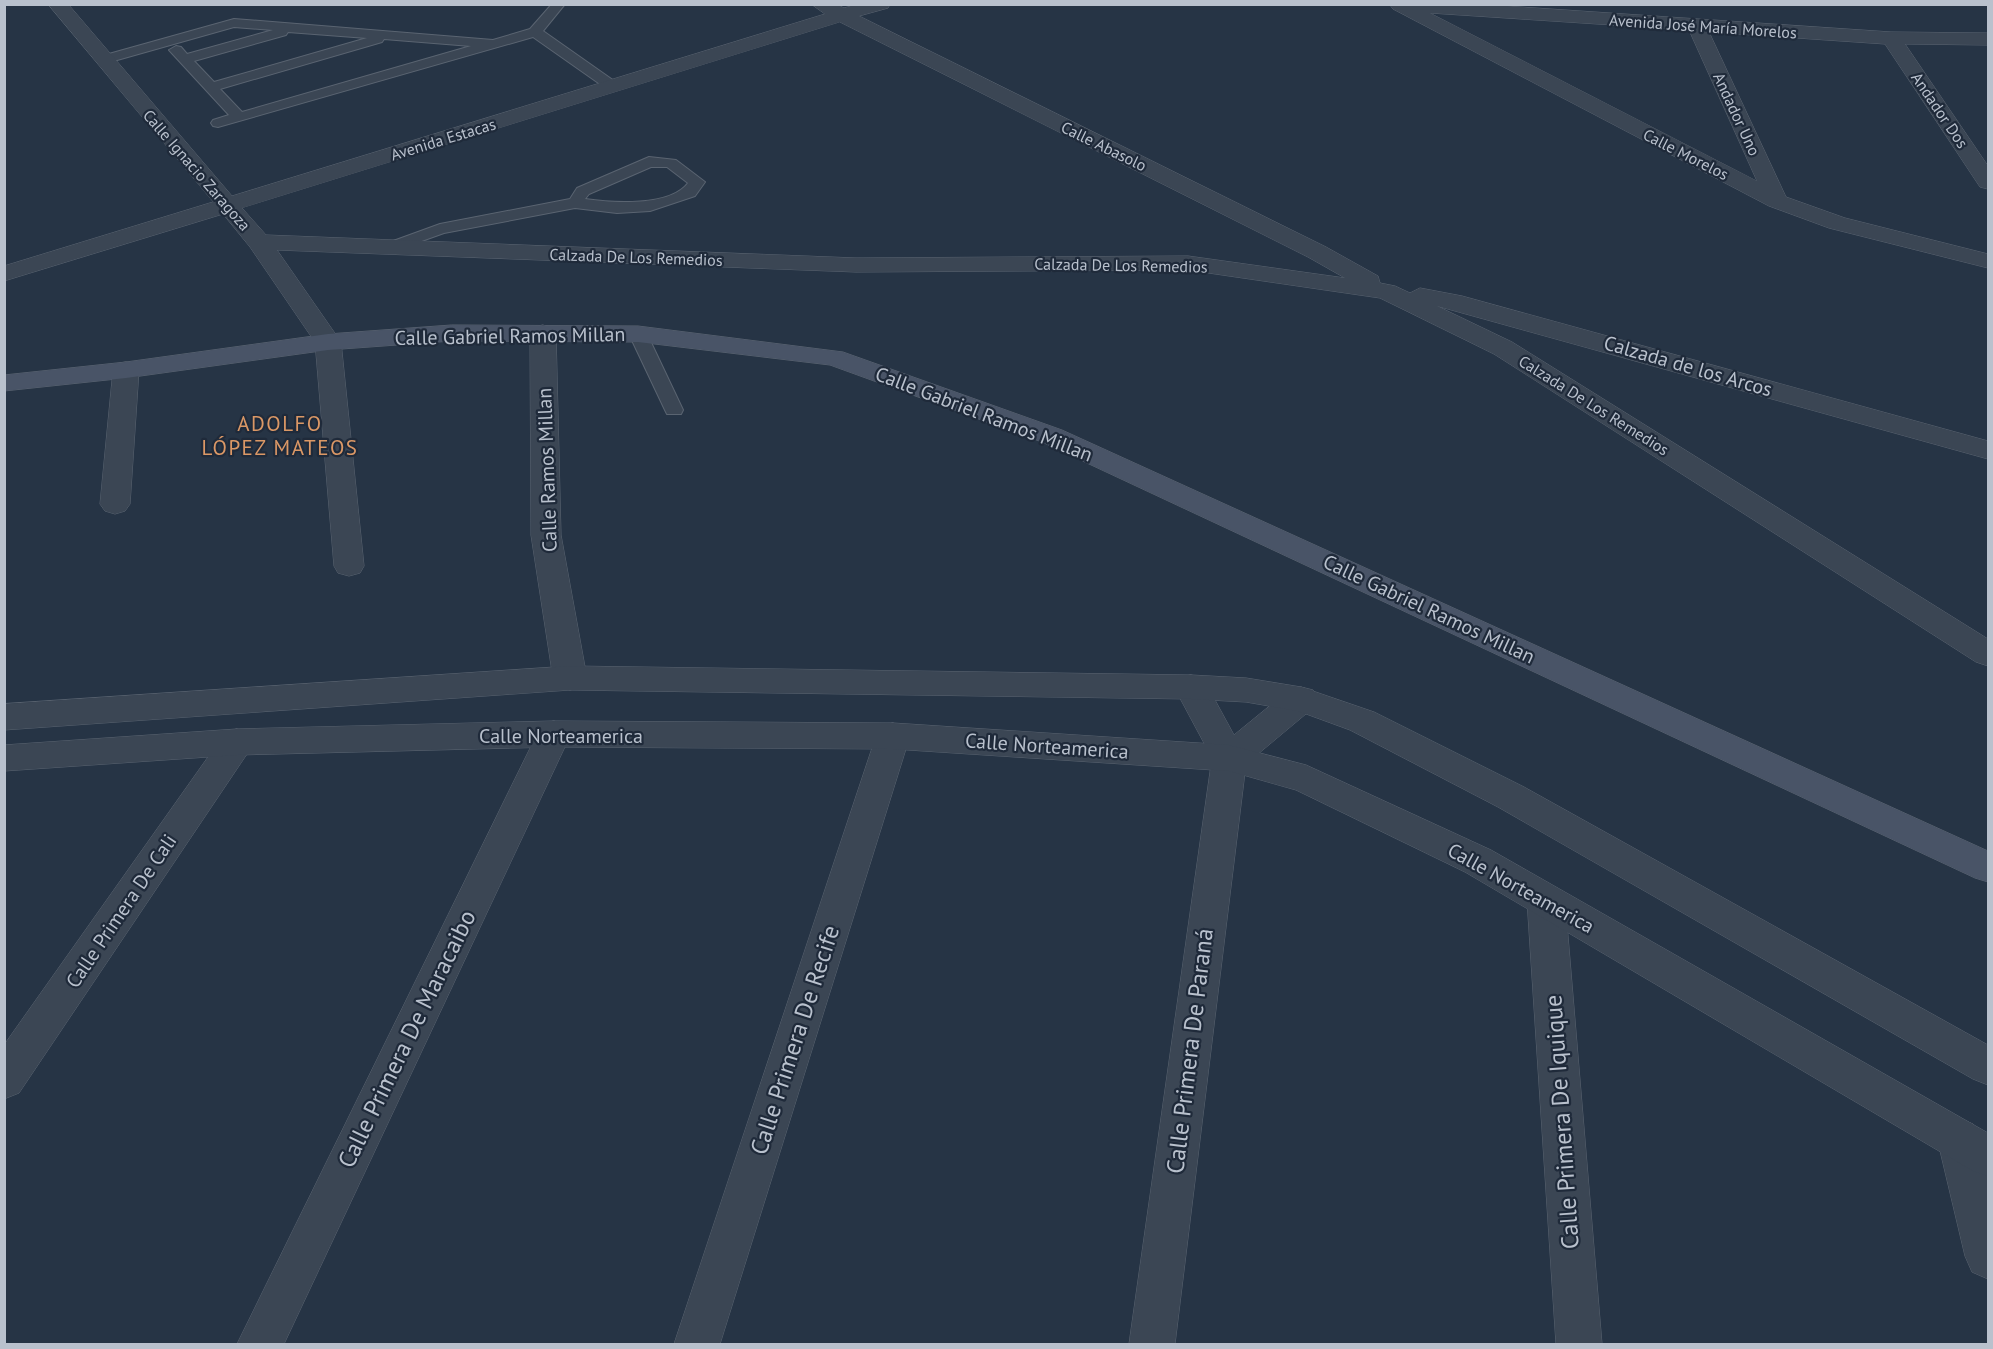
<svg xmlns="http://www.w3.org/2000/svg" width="1993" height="1349" viewBox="0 0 1993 1349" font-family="'PT Sans',sans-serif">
<rect width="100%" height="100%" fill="#263445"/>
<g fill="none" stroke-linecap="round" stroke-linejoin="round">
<defs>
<g id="service">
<path d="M552,4H565L543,31L617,83L619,86L617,89H607L533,37L218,127L213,126L211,123L213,120L229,115L169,50L176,46L181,47L187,54L273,30L234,27L103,64L96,60L98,57L234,19L493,40L530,29ZM288,32L367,38L214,82L194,61L286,35ZM384,39L471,46L242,112L220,89L382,42Z"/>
<path d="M649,157L676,160L705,182L695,196L650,211L617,213L575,208L444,233L391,252L383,247L385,244L440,224L570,199L577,188ZM651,167H667L688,183C670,207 612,203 585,199L589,194Z"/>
<path d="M638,329L644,330L647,334L683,410L681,414H667L665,410L629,334L632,330Z"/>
</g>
<g id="pedestrian">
<path d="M543,325L552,328L556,333L561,535L587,678L582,687L570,690L558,687L553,678L531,535L530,333L534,328Z"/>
<path d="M328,334L337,336L341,342L364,566L360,573L349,576L338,573L334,566L315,342L319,336Z"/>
<path d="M126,362L135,364L139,370L130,504L125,511L115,514L105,511L100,504L113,370L117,364Z"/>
</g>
<g id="minor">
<path d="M48,4H68L232,196L825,14L811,4H836L844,8L858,4H890L888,8L859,16L1326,247L1378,276L1380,283L1395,286L1410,293L1420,288L1462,296L1988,441V459L1437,306L1512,342L1988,639V666L1976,662L1494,354L1380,298L1188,270L856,272L277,250L341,342L337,348L328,350L319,348L250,247L223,214L4,281V266L213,202ZM840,22L1308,257L1345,278L1188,256L856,258L266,235L242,208Z"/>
<path d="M1476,4L1891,32L1988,33V45L1905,44L1988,166V189L1980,187L1885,44L1709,32L1786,197L1845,218L1988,254V268L1829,228L1769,206L1393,9L1390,5ZM1430,13L1689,30L1757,181Z"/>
<path d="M1191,675L1203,678L1234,735L1289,690L1301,687L1313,690L1318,699L1313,708L1246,764L1175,1344H1129L1212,758L1174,687L1179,678Z"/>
<path d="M554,721L566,725L571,734L284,1344H237L537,734L542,725Z"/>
<path d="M893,723L905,727L910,736L720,1344H674L876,736L881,727Z"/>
<path d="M237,729L249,733L254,742L249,751L19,1093L4,1099V1045L225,733Z"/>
<path d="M1546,884L1559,889L1565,900L1602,1344H1556L1527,900L1533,889Z"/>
<path d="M1958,1118L1973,1124L1988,1173V1279L1972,1272L1965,1256L1937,1138L1943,1124Z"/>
</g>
<g id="tertiary">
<path d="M570,666L1191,675L1246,678L1301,687L1374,712L1524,787L1988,1045V1085L1973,1079L1498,807L1350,730L1298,711L1246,702L1191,699L570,690L4,730V704Z"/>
<path d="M554,721L893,723L1229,745L1306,765L1491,850L1988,1133V1176L1973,1171L1465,872L1296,790L1229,771L893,749L554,747L237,755L4,771V745L237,729Z"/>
</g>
<path id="secondary" d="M452,325L638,326L843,352L1062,430L1988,851V882L1975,878L1042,442L830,365L638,342L452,341L328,350L126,378L4,391V375L126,362L328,334Z"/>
</defs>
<use href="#service" stroke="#5a6471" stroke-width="2"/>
<use href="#pedestrian" stroke="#5a6471" stroke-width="1"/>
<use href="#minor" stroke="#5a6471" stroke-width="1"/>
<use href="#tertiary" stroke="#5a6471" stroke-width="1"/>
<use href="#secondary" stroke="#5a6471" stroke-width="1"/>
<use href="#service" fill="#3b4654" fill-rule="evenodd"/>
<use href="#pedestrian" fill="#3b4654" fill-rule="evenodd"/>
<use href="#minor" fill="#3b4654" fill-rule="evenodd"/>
<use href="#tertiary" fill="#3b4654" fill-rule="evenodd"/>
<use href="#secondary" fill="#495467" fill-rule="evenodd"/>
</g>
<g text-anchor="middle" stroke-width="4.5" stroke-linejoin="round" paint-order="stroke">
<g font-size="16" fill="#b9c1cd" stroke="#1f2a3a">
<text transform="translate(1703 26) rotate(4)" y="6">Avenida José María Morelos</text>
<text transform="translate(1940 110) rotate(56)" y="6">Andador Dos</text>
<text transform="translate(1737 114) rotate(65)" y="6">Andador Uno</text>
<text transform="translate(443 139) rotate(-17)" y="6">Avenida Estacas</text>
<text transform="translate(1104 146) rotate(26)" y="6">Calle Abasolo</text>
<text transform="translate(1686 154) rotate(27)" y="6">Calle Morelos</text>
<text transform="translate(197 170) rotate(49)" y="6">Calle Ignacio Zaragoza</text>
<text transform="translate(636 257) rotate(2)" y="6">Calzada De Los Remedios</text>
<text transform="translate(1121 265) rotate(1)" y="6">Calzada De Los Remedios</text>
<text transform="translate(1594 405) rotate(32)" y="6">Calzada De Los Remedios</text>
</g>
<g font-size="20" fill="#b9c1cd" stroke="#1f2a3a">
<text transform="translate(510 336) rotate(-1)" y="7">Calle Gabriel Ramos Millan</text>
<text transform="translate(1688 366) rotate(16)" y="7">Calzada de los Arcos</text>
<text transform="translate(984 414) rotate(21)" y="7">Calle Gabriel Ramos Millan</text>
<text transform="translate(547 470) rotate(-92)" y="7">Calle Ramos Millan</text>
<text transform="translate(1429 609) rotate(25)" y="7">Calle Gabriel Ramos Millan</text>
<text x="561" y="743">Calle Norteamerica</text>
<text transform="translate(1047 746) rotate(4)" y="7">Calle Norteamerica</text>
<text transform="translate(1521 888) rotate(29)" y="7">Calle Norteamerica</text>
<text transform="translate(121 911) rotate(-56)" y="7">Calle Primera De Cali</text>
</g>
<g font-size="21" letter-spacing="1.5" fill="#db9866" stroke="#1f2a3a">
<text x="280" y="431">ADOLFO<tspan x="280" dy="24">LÓPEZ MATEOS</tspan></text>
</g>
<g font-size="24" fill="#b9c1cd" stroke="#1f2a3a">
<text transform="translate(407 1039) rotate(-64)" y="8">Calle Primera De Maracaibo</text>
<text transform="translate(795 1040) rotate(-72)" y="8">Calle Primera De Recife</text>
<text transform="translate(1190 1051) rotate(-83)" y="8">Calle Primera De Paraná</text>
<text transform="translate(1562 1122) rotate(-94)" y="8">Calle Primera De Iquique</text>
</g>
</g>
<rect width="1993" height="1349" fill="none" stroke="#b9c1cd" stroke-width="12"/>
</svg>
